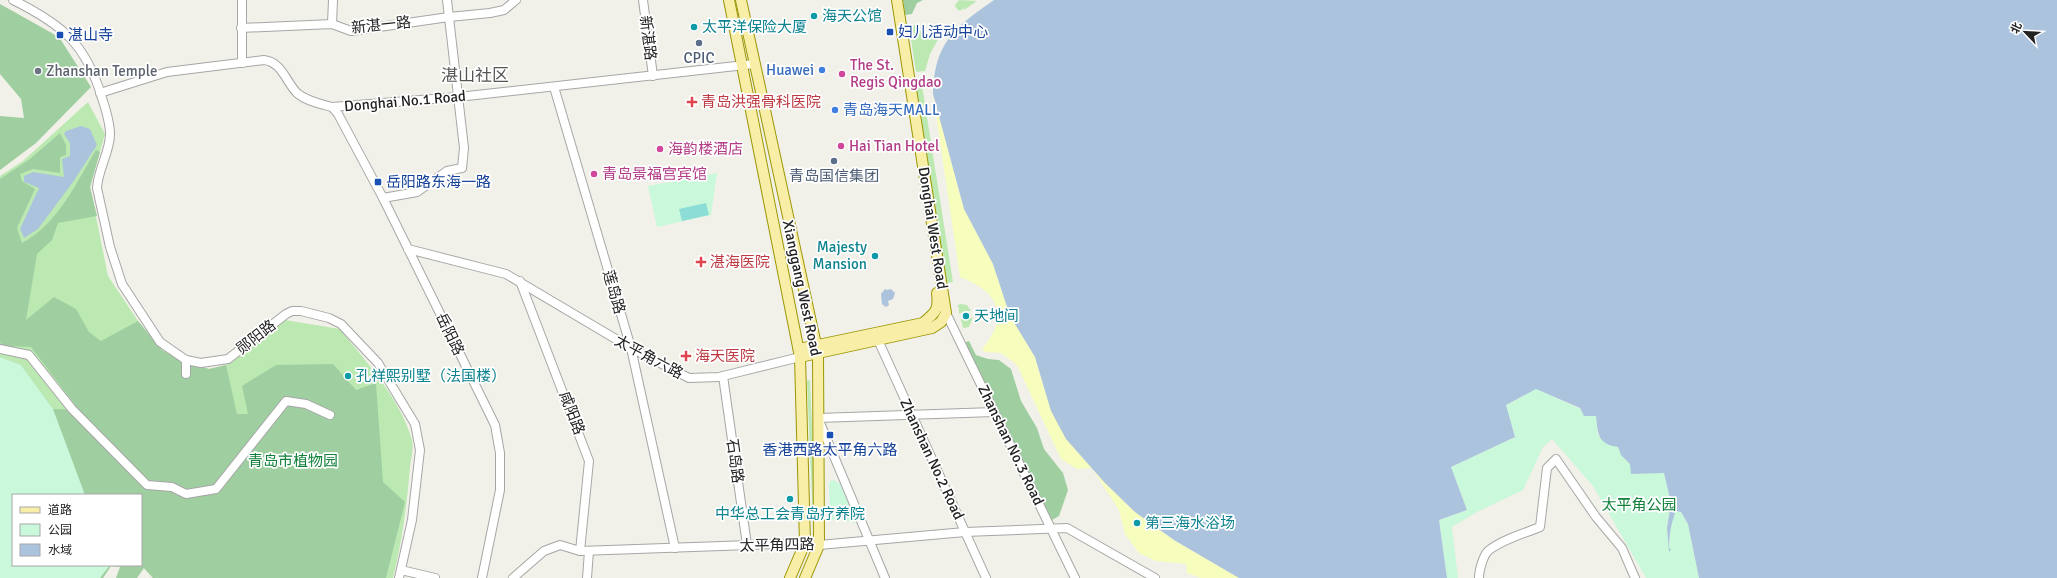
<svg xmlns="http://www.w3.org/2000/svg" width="2057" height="578" viewBox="0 0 2057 578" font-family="Signika,'Noto Sans SC',sans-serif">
<rect width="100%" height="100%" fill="#f2f1e9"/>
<g fill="#bce9b2">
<path d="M959,0L977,1L964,10V8L960,11L956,8L955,5Z"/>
<path d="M915,25C922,33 930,38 941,34L930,54L925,71L916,72L909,27Z"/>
<path d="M921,79L953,282L945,283L914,80Z"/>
<path d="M88,102L105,134L90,187L108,276L138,321L162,350L181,361L209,369L226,365L285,320L340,329C366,362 400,398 412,440C414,448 411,459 410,467C407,505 402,542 393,578H153L141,565V495H85L21,365L0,357V176L23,161Z"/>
<path d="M960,304L967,305L971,311H964L959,314V308L957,306Z"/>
<path d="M973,317L969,327L963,328L961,319L965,321Z"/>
<path d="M810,380L816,521H813L807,381Z"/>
</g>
<g fill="#9fcfa0" fill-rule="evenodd">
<path d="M903,0H923L917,3L912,14L905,15Z"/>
<path d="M0,4L59,37L91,87L36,143L0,170V116L24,118L21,99L0,74Z"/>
<path d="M60,133L66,145V155L60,157V173L33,169L20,174L22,181L35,189L17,228L22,243C58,224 76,183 96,150L100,152L90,187L97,216L58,223L52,240L37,254L26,320L54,297L76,309L89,332L101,341L138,321L162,350L181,361L209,369L226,365L237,414H248L242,386L276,365L333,364L356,390L376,383L383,482L405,502L386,578H153L144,568L137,578H116L120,567L111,566L103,578H0V357L21,365L53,409L79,410L31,347L5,346L0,343V179L30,159ZM13,495H141V565H13Z"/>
<path d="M969,341L976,355L988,359L999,360L1011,369L1021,401L1037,428L1044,449L1063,473L1068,490L1059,516L1052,520L963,343Z"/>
</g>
<path fill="#f7fdbc" d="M933,94L964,209L993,264L1010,316L1035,357L1051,411L1104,482L1135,512L1174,540L1239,578H1201L1187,573L1186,564L1156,561L1139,553L1125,534L1119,510L1092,468L1077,469L1061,459L1017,365L1001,353L985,352L982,349C1011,316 998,291 960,277Z"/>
<g fill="#c9f8db">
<path d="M717,173L711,215L657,227L648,186Z"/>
<path d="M0,357L21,365L53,409L85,495H13V565H110L100,578H0Z"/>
<path d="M1536,389L1596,416L1598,436L1618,447L1621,455L1630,464L1664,473L1671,503L1667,528L1669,548C1669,535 1671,523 1676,511L1681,512L1688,524L1699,578H1646L1593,486L1552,439L1543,447L1523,490L1477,512L1452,527L1458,578H1447L1439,520L1467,510L1451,467L1515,437L1506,405Z"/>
<path d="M834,480L840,484L859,524L839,519L830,520L829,486L830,481Z"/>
</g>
<path fill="#8bddd6" d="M706,203L709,215L682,221L679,209Z"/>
<g fill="#acc3dd">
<path d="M994,0H2057V578H1699L1688,524L1681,512L1676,511C1671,523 1669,536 1669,548L1671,549L1669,552L1667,528L1671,503L1664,473L1631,474L1630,464L1621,455L1618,447C1597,444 1598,433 1596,416H1584L1580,408L1536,389L1506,405L1515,437L1451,467L1467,510L1439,520L1447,578H1239L1174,540L1135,512L1104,482L1066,439L1051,411L1035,357L1010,316L993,264L964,209L933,94C934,43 955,27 994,0Z"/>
<path d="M81,126L90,129L97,145L73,182L38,229L24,238L20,229L39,188L24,182V176L33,172L64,177L62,159L70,156V143L64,134L66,131Z"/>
<path d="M885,289L887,290L891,289L895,293L893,299L888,301L889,305L886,307L882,304L881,294Z"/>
</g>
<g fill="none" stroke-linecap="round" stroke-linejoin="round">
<defs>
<g id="minor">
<path d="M13,0C63,25 86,44 102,98C106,110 110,122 110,134C110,152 98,169 97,188L110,247L122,284L160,342L186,360L201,363L228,359L286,314L292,311H301L329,318L341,324L378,363L415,424L420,450L412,520L399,578"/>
<path d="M242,0V63"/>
<path d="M643,0L653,76"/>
<path d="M332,24L333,0"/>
<path d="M241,28L332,24L351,31L449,17L490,13L504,10L516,0"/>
<path d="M554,87L631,348L675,548"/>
<path d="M100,93L167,72L264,60C282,62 286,82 297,93C306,101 321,104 332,107L458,97L754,64"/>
<path d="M332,107L338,114L383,198L495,425L500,453V490L482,578"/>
<path d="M383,198L417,192L447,171L462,168L464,148L447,0"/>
<path d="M408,249L506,274L631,348L689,378L719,377L800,357"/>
<path d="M520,281L589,461L580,551"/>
<path d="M946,313L1075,578"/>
<path d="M878,340L986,578"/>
<path d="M0,349L29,355L72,409L147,485L172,487L186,494L216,489L286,401L306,404L330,415"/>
<path d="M186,360V374"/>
<path d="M723,376L747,545"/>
<path d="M401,570L435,578"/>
<path d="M513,578L544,551L560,545L580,551L805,543L819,545L965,532L1067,528L1155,578"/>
<path d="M587,578L589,551"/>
<path d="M885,578L818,418L994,412"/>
<path d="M1479,578C1479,571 1483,556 1488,551C1501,540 1525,533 1540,527L1547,468L1556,459L1596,517L1622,548L1635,578"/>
</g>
<g id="major">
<path d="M729,0L800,357L805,543L790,578"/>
<path d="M741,0L818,354L819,545L805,578"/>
<path d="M799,349L923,323C936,312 939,310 937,293"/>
<path d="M800,357L932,328L941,322L946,313L897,0"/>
</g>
</defs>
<use href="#minor" stroke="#a6a6a6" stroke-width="10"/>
<use href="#major" stroke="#9b9605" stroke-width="12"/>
<use href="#minor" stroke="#fff" stroke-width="8"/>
<use href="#major" stroke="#f9eea7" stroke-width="10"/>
</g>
<g fill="#0f9aa8" stroke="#fff" stroke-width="1.5">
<circle cx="814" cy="16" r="4"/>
<circle cx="694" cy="27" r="4"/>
<circle cx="875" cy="256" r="4"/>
<circle cx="966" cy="316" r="4"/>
<circle cx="348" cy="376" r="4"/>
<circle cx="790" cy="499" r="4"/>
<circle cx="1137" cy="523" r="4"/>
</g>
<g fill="#1a4fb4" stroke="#fff" stroke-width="1.5">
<rect x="886" y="28" width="8" height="8" rx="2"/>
<rect x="56" y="31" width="8" height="8" rx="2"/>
<rect x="374" y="178" width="8" height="8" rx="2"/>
<rect x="826" y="431" width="8" height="8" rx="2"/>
</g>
<g fill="#5c6f8a" stroke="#fff" stroke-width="1.5">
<circle cx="699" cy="43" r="4"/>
<circle cx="834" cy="161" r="4"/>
</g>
<g fill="#3f7fe0" stroke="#fff" stroke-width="1.5">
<circle cx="822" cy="70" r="4"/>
<circle cx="835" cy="110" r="4"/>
</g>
<circle fill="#6b7280" stroke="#fff" stroke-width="1.5" cx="38" cy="71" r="4"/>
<g fill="#d1479c" stroke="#fff" stroke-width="1.5">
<circle cx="842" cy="74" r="4"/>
<circle cx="841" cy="146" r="4"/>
<circle cx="660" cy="149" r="4"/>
<circle cx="594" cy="174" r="4"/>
</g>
<g fill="#e0444e" stroke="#fff" stroke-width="1.5">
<path d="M690 96h4v4h4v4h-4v4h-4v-4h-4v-4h4z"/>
<path d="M699 256h4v4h4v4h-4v4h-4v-4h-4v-4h4z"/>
<path d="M684 350h4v4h4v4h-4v4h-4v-4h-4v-4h4z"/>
</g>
<g text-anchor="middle" stroke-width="3.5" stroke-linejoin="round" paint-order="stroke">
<g font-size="15" fill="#0d838f" stroke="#fff" text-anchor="start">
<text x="822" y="21">海天公馆</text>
<text x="702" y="32">太平洋保险大厦</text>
<text x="867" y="252" text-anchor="end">Majesty<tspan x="867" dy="17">Mansion</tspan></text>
<text x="974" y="321">天地间</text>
<text x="356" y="381">孔祥熙别墅（法国楼）</text>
<text x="790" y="519" text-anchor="middle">中华总工会青岛疗养院</text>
<text x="1145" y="528">第三海水浴场</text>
</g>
<g font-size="15" fill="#222" stroke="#fff">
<text transform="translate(381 25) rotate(-6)" y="5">新湛一路</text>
<text transform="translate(648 38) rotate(83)" y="5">新湛路</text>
<text transform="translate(405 101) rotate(-5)" y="5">Donghai No.1 Road</text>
<text transform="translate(933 228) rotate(81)" y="5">Donghai West Road</text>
<text transform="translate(802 288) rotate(78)" y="5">Xianggang West Road</text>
<text transform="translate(614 292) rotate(74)" y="5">莲岛路</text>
<text transform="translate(450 334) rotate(64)" y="5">岳阳路</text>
<text transform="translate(256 337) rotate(-38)" y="5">郧阳路</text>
<text transform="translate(649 357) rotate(28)" y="5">太平角六路</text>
<text transform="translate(572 413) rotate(69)" y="5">咸阳路</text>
<text transform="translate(1011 445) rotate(64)" y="5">Zhanshan No.3 Road</text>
<text transform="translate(932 459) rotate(65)" y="5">Zhanshan No.2 Road</text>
<text transform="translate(735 461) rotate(82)" y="5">石岛路</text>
<text transform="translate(777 545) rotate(-1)" y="5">太平角四路</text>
</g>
<g font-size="15" fill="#164399" stroke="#fff" text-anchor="start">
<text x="898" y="37">妇儿活动中心</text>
<text x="68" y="40">湛山寺</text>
<text x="386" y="187">岳阳路东海一路</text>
<text x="830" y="455" text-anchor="middle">香港西路太平角六路</text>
</g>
<g font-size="15" fill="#4e5e75" stroke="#fff">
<text x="699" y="63">CPIC</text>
<text x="834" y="181">青岛国信集团</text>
</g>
<g font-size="15" fill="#b23c85" stroke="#fff" text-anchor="start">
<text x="850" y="70">The St.<tspan x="850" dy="17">Regis Qingdao</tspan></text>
<text x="849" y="151">Hai Tian Hotel</text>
<text x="668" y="154">海韵楼酒店</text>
<text x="602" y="179">青岛景福宫宾馆</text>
</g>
<g font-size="15" fill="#366cbe" stroke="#fff" text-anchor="end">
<text x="814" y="75">Huawei</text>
<text x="843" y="115" text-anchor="start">青岛海天MALL</text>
</g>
<g font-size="15" fill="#5b616d" stroke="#fff" text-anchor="start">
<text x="46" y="76">Zhanshan Temple</text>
</g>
<g font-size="15" fill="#be3a42" stroke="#fff" text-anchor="start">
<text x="701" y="107">青岛洪强骨科医院</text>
<text x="710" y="267">湛海医院</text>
<text x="695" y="361">海天医院</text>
</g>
<g font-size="15" fill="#10803a" stroke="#fff">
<text x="293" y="466">青岛市植物园</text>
<text x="1639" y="510">太平角公园</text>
</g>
<g font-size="17" fill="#555" stroke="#fff">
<text x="475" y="81">湛山社区</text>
</g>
</g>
<rect x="12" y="494" width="130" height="72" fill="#ffffff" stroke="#a7a7a7"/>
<rect x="20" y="507" width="20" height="6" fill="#f9eea7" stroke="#a7a7a7"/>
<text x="48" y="514" font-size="12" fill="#222222">道路</text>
<rect x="20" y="524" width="20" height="12" fill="#c9f8db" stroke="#a7a7a7"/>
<text x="48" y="534" font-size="12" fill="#222222">公园</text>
<rect x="20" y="544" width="20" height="12" fill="#acc3dd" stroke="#a7a7a7"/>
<text x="48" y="554" font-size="12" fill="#222222">水域</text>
<g transform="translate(2025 32) rotate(295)" stroke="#ffffff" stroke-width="3" paint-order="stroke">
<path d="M0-3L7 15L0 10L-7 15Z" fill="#222222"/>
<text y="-6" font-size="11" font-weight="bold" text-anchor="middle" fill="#222222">北</text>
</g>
</svg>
